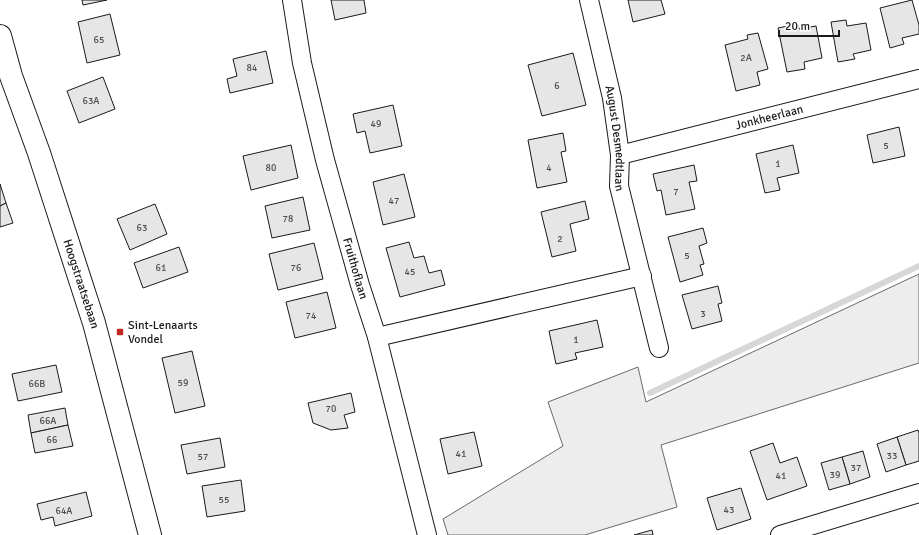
<svg xmlns="http://www.w3.org/2000/svg" width="919" height="535" viewBox="0 0 919 535" font-family="Signika,sans-serif">
<rect width="100%" height="100%" fill="#fff"/>
<path fill="#ededed" stroke="#6a6a6a" d="M919,274V363L661,445L677,507L585,535H448L443,519L563,446L548,402L638,367L646,402Z"/>
<g fill="none" stroke-linecap="round" stroke-linejoin="round">
<path stroke="#d7d7d7" stroke-width="6" d="M650,393L919,266"/>
</g>
<g fill="#e6e6e6" stroke="#1a1a1a">
<path d="M82,0H107L83,5Z"/>
<path d="M331,0H364L366,13L335,20Z"/>
<path d="M628,0H661L665,14L633,22Z"/>
<path d="M912,0L919,25V34L902,38L904,44L890,48L880,8Z"/>
<path d="M110,14L120,55L87,63L78,22Z"/>
<path d="M846,20L847,26L866,23L871,50L853,54L855,59L838,62L831,22Z"/>
<path d="M798,24L799,29L816,26L822,58L804,62L805,69L787,72L778,28Z"/>
<path d="M758,33L768,69L757,72L760,85L736,91L725,45L748,39L747,35Z"/>
<path d="M266,51L273,83L230,93L227,79L237,76L233,59Z"/>
<path d="M573,53L586,105L542,116L528,65Z"/>
<path d="M103,77L115,109L79,123L67,91Z"/>
<path d="M393,105L402,146L370,153L365,131L357,133L353,114Z"/>
<path d="M899,127L905,156L873,163L867,135Z"/>
<path d="M563,133L566,151L561,152L567,182L537,188L528,140Z"/>
<path d="M291,145L298,178L251,190L243,156Z"/>
<path d="M793,145L799,173L777,178L780,190L765,193L756,154Z"/>
<path d="M694,165L697,181L689,182L695,209L666,215L661,190L657,191L653,174Z"/>
<path d="M404,174L415,217L383,225L373,182Z"/>
<path d="M0,184L6,203L0,206Z"/>
<path d="M303,197L310,230L272,238L265,206Z"/>
<path d="M585,201L589,219L570,224L576,251L552,257L541,212Z"/>
<path d="M6,203L13,223L0,227V206Z"/>
<path d="M155,204L167,234L130,250L117,219Z"/>
<path d="M703,228L707,243L699,246L704,264L700,265L703,275L680,282L668,237Z"/>
<path d="M409,242L414,258L424,256L429,273L441,270L445,285L400,297L386,248Z"/>
<path d="M314,243L323,279L278,290L269,254Z"/>
<path d="M179,247L188,272L143,288L134,263Z"/>
<path d="M718,286L722,303L718,304L722,321L692,329L682,295Z"/>
<path d="M327,292L336,328L295,338L286,302Z"/>
<path d="M597,320L603,347L575,353L577,359L556,364L549,331Z"/>
<path d="M192,351L205,406L175,413L162,358Z"/>
<path d="M56,365L62,392L18,401L12,374Z"/>
<path d="M351,393L355,412L344,415L348,428L331,430L313,423L308,403Z"/>
<path d="M65,408L68,425L31,433L28,415Z"/>
<path d="M68,425L73,446L35,453L31,433Z"/>
<path d="M918,430L919,433V461L906,465L897,437Z"/>
<path d="M474,432L482,466L448,474L440,439Z"/>
<path d="M897,437L906,465L886,472L877,444Z"/>
<path d="M220,438L225,467L187,474L181,445Z"/>
<path d="M773,443L780,463L797,457L807,486L767,500L750,451Z"/>
<path d="M863,451L870,477L850,484L842,457Z"/>
<path d="M842,457L850,484L829,490L821,463Z"/>
<path d="M241,480L245,511L207,517L202,486Z"/>
<path d="M741,488L751,519L717,530L707,498Z"/>
<path d="M86,492L92,516L55,526L53,517L41,520L37,504Z"/>
<path d="M652,530L653,535H634Z"/>
</g>
<g fill="none" stroke-linecap="round" stroke-linejoin="round">
<defs>
<g id="minor">
<path id="s1" d="M292,0L302,63L325,160L360,285L377,337L427,535"/>
<path id="s2" d="M589,0L612,98L620,155L619,186L659,348"/>
<path id="s3" d="M620,155L919,79"/>
<path d="M377,337L642,276"/>
<path d="M780,535L919,493"/>
</g>
<g id="secondary">
<path id="s4" d="M0,36L11,76L39,153L94,323L150,535"/>
</g>
</defs>
<use href="#minor" stroke="#1a1a1a" stroke-width="20"/>
<use href="#secondary" stroke="#1a1a1a" stroke-width="24"/>
<use href="#minor" stroke="#fff" stroke-width="18"/>
<use href="#secondary" stroke="#fff" stroke-width="22"/>
</g>
<rect fill="#c62828" stroke="#fff" stroke-width="1.5" x="116" y="328" width="8" height="8" rx="2"/>
<g text-anchor="middle" stroke-width="3" stroke-linejoin="round" paint-order="stroke">
<g font-size="10" fill="#4d4d4d">
<text x="99" y="43">65</text>
<text x="746" y="61">2A</text>
<text x="252" y="71">84</text>
<text x="557" y="89">6</text>
<text x="91" y="104">63A</text>
<text x="376" y="127">49</text>
<text x="886" y="149">5</text>
<text x="778" y="167">1</text>
<text x="271" y="171">80</text>
<text x="549" y="171">4</text>
<text x="676" y="195">7</text>
<text x="394" y="204">47</text>
<text x="288" y="222">78</text>
<text x="142" y="231">63</text>
<text x="560" y="242">2</text>
<text x="687" y="259">5</text>
<text x="161" y="271">61</text>
<text x="296" y="271">76</text>
<text x="410" y="275">45</text>
<text x="703" y="317">3</text>
<text x="311" y="319">74</text>
<text x="576" y="343">1</text>
<text x="183" y="386">59</text>
<text x="37" y="387">66B</text>
<text x="331" y="412">70</text>
<text x="48" y="424">66A</text>
<text x="52" y="443">66</text>
<text x="461" y="457">41</text>
<text x="892" y="459">33</text>
<text x="203" y="460">57</text>
<text x="856" y="471">37</text>
<text x="835" y="478">39</text>
<text x="781" y="479">41</text>
<text x="224" y="503">55</text>
<text x="729" y="513">43</text>
<text x="64" y="514">64A</text>
</g>
<g font-size="12" fill="#1a1a1a" stroke="#fff">
<text dy="4" stroke="none"><textPath href="#s3" startOffset="154">Jonkheerlaan</textPath></text>
<text dy="4" stroke="none"><textPath href="#s2" startOffset="141">August Desmedtlaan</textPath></text>
<text dy="4" stroke="none"><textPath href="#s1" startOffset="276">Fruithoflaan</textPath></text>
<text dy="4" stroke="none"><textPath href="#s4" startOffset="261">Hoogstraatsebaan</textPath></text>
</g>
<g font-size="12" fill="#1a1a1a" stroke="#fff" text-anchor="start">
<text x="128" y="329">Sint-Lenaarts<tspan x="128" dy="14">Vondel</tspan></text>
</g>
</g>
<path d="M779 30v6h60v-6" fill="none" stroke="#1a1a1a" stroke-width="2"/>
<text x="785" y="30" font-size="12" fill="#1a1a1a" stroke="#ffffff" stroke-width="3" paint-order="stroke">20 m</text>
</svg>
